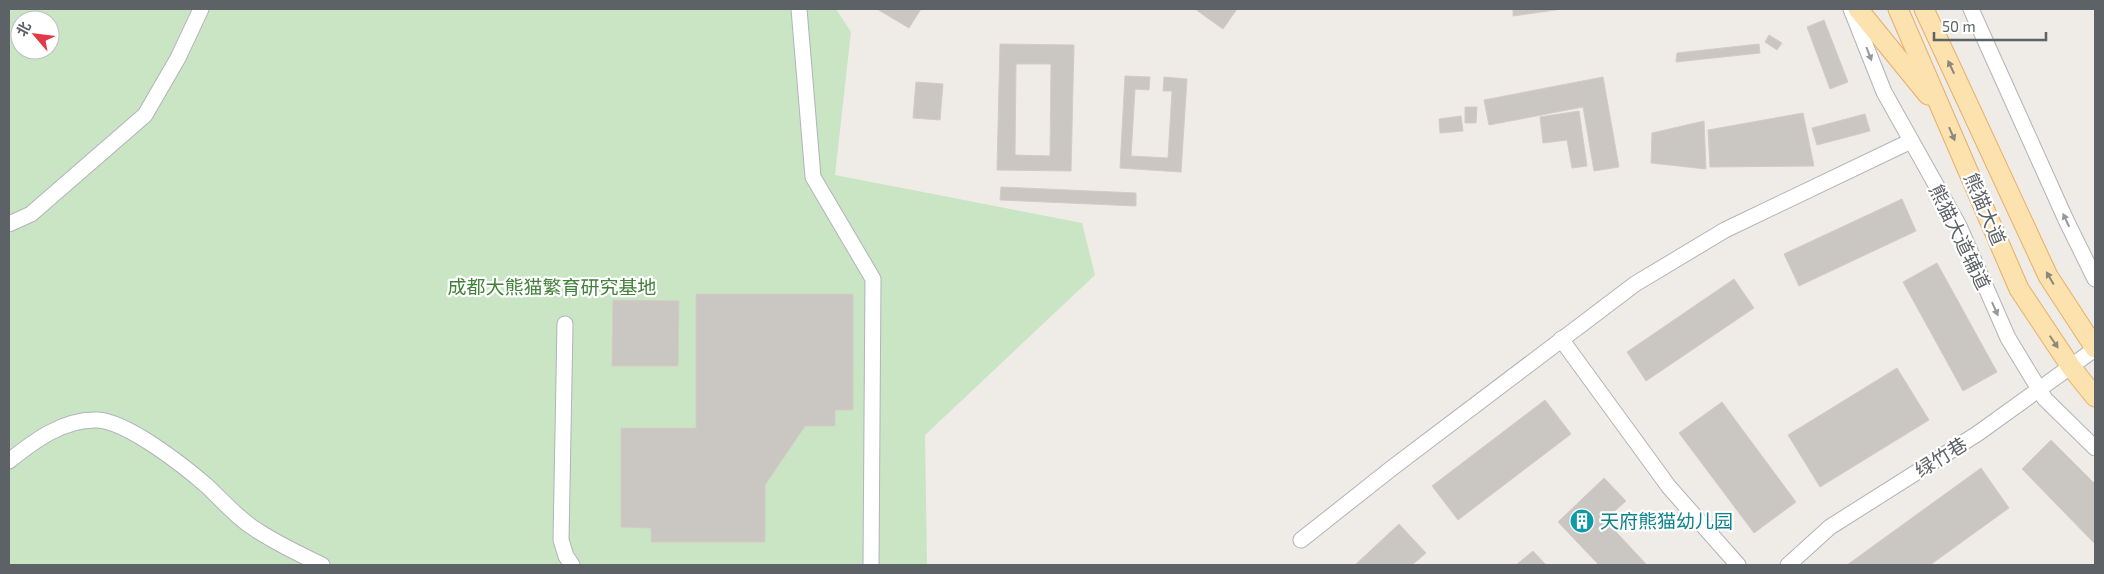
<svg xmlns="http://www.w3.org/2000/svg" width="2104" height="574" viewBox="0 0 2104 574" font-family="'Exo 2','Noto Sans SC',sans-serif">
<rect width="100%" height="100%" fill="#efebe6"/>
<path fill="#c9e5c4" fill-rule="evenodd" d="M9,9H836L851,32L835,175L1082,223L1095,275L925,435L927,565H9ZM20,20H50V50H20Z"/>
<g fill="#cac6c2" stroke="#d4ccc4" fill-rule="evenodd">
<path d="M877,9H921L909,28Z"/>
<path d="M1195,9H1237L1223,29Z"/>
<path d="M1513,9H1562L1513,16Z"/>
<path d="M1824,20L1848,82L1830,89L1807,27Z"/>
<path d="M1769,35L1782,43L1777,50L1765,42Z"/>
<path d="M1000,44L1074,45L1071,171L997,170ZM1016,64H1051L1050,156L1015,155Z"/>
<path d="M1759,44L1760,53L1676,62L1677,53Z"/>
<path d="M1125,76L1150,77L1149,90L1135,89L1131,156L1168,158L1172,91H1163L1164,77L1187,79L1181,172L1120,168Z"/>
<path d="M1603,77L1619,167L1594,171L1583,107L1489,125L1484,100Z"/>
<path d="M916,82L943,84L940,120L913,118Z"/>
<path d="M1465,107H1477L1476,123H1465Z"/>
<path d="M1579,111L1587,166L1572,168L1567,140L1543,143L1540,117Z"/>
<path d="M1803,113L1814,166L1710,167L1708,130Z"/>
<path d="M1865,114L1870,131L1817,145L1812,128Z"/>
<path d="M1461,116L1463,131L1440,133L1439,119Z"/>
<path d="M1704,121L1706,169L1651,163L1652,133Z"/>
<path d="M1001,187L1136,193V206L1000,200Z"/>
<path d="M1902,199L1916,231L1799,286L1784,254Z"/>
<path d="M1937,263L1997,372L1963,391L1903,282Z"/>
<path d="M1734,279L1754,308L1646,381L1627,352Z"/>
<path d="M696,294H853V410H835V426H805L765,485V542H651V528L621,527V428H696Z"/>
<path d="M613,300L679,301L678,366H612Z"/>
<path d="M1897,368L1929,420L1820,487L1788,435Z"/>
<path d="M1545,400L1571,434L1458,520L1432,486Z"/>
<path d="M1722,402L1796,502L1754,533L1679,433Z"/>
<path d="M2051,440L2095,484V544L2022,469Z"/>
<path d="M1981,468L2009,508L1930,565H1847Z"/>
<path d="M1604,478L1626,501L1605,520L1646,564L1645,565H1599L1558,522Z"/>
<path d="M1399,524L1426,553L1412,565H1355Z"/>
<path d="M1533,551L1546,565H1516Z"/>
</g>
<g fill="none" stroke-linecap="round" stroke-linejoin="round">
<defs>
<g id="minor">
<path d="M799,9L813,177L873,279L871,565"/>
<path d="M1851,9L1884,92L1959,226L2008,338L2045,399L2095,448"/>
<path d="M1971,9L2066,220L2095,279"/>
<path d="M9,224L31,214L145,115L178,58L201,9"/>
<path d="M565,324L561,540L566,556L572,565"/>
<path d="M1561,339L1669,487L1738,565"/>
<path d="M9,461C34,441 63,419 97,420C127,421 184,466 207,486C224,502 238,519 258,531C278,544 301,555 322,565"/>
<path d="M1301,540L1392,468L1635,284L1725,230L1911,141"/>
<path d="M1788,565L1830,527L1977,434L2095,349"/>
</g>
<g id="major">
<path d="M1858,9L1928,95"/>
<path d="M1898,9L2019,289L2071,367L2095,397"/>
<path d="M1924,9L2048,276L2095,348"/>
</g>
</defs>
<use href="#minor" stroke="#b1b4b8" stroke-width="17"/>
<use href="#major" stroke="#ebae63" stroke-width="21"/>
<use href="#minor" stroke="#fff" stroke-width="15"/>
<use href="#major" stroke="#fbe2af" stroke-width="19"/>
</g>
<defs><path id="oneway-solid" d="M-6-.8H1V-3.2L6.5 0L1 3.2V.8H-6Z" transform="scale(1.25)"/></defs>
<g fill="#96999c">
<use href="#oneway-solid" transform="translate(1869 54) rotate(69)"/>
<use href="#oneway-solid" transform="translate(2066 220) rotate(-115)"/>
<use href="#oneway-solid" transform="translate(1995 309) rotate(66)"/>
</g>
<g fill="#8c887c">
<use href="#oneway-solid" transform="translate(1951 67) rotate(-115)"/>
<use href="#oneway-solid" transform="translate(1952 134) rotate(67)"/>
<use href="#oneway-solid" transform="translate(2050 278) rotate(-120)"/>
<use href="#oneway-solid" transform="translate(2054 342) rotate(56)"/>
</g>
<defs>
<symbol id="building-disc" viewBox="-11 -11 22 22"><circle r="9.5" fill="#0f9aa8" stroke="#fff"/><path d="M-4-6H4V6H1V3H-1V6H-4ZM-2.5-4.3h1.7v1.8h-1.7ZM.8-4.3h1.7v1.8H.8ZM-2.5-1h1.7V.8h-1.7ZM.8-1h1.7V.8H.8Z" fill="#fff"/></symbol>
</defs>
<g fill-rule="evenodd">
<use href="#building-disc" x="1568" y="507" width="28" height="28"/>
</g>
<g text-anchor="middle" stroke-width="4.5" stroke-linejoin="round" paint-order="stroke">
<g font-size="19" fill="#5d6266" stroke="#fff">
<text transform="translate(1985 209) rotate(67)" y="7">熊猫大道</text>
<text transform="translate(1960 237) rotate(64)" y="7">熊猫大道辅道</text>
<text transform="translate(1941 457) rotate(-32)" y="7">绿竹巷</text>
</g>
<g font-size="19" fill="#418139" stroke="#fff">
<text x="552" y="294">成都大熊猫繁育研究基地</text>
</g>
<g font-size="19" fill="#0d838f" stroke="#fff" text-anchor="start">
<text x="1600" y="528">天府熊猫幼儿园</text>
</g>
</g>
<rect width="2104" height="574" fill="none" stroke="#5d6266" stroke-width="20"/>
<g transform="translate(35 35) rotate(298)"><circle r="24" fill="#ffffff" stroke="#bec0c2"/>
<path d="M0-4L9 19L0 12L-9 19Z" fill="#e23949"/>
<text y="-8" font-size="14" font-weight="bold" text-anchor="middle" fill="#5d6266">北</text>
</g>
<path d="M1934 32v8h112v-8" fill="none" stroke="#5d6266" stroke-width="2.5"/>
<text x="1942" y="32" font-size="15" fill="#5d6266" stroke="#ffffff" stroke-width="4" paint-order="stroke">50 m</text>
</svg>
